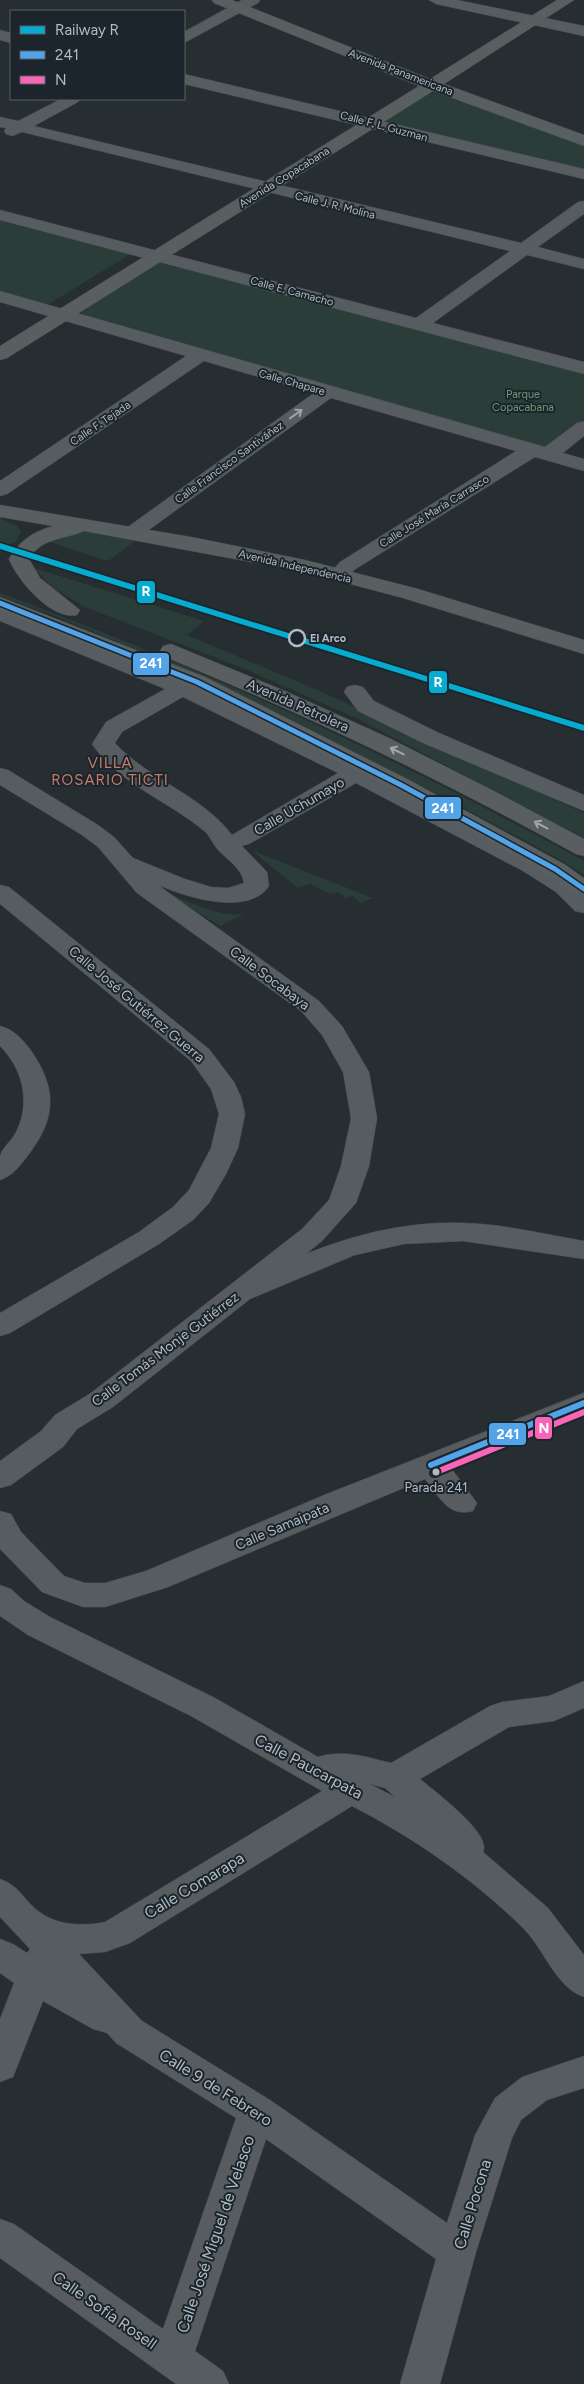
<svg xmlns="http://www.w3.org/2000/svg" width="584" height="2384" viewBox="0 0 584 2384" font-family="Figtree,sans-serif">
<rect width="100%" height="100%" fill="#272e31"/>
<g fill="#2a3d39">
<path d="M436,93L584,145V171L384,123V121L428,94Z"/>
<path d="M0,217L132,253L49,304L0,292Z"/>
<path d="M160,262L584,370V419L552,445L542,448L84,315L81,311Z"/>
<path d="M0,518L17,526L21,532L16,542L0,548Z"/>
<path d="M88,532L138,539L108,561L44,540L68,533Z"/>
<path d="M34,568L204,621L187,635L322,692L584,813V838L356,718L245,669L85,607L53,588Z"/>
<path d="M0,593C203,668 395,757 584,861V875L550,854L447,799L203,678L58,617L0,596Z"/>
<path d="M251,850L373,898L361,903L353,896L345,898L338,892L330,894L310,884L298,888Z"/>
<path d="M163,891C188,901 217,917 244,914L220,926Z"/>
</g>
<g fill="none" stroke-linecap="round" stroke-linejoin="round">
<defs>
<g id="minor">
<path d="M242,0H260L258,3L184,43V32Z"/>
<path d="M429,0H457L584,26V36L436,4Z"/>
<path d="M0,30L11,33V43L0,40Z"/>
<path d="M184,74L584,169V179L184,84Z"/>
<path d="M61,99H80L78,102L34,126L521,243L578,202L584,201V214L538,247L584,259V269L527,255L433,323L584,362V374L0,220V210L416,318L510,251L22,132L12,136L6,134L4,131L6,128L0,127V117L18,121Z"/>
<path d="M0,291L545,447L577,423L584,421V436L563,453L584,459V471L535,457L354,570C346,578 342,582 331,579L328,575L340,562L516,451L331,398L139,537L132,539L125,537L122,533L125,529L314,393L204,361L7,494L0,496V481L186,356L0,302Z"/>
<path d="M0,608L122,654L227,700L364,768L522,851L557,871L584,891V913L575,911L556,892L523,871L356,783L249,844L242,846L267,872L269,886C248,917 186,897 158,885L319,1001L342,1026L369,1072L377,1118L369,1166L356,1203L322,1241L306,1254C355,1234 409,1221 463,1223C503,1224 544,1234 584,1241V1259L463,1241L404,1244L355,1255L250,1299L113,1407L77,1429L63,1447L11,1485L0,1488V1461L41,1431L55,1415L91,1393L302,1229L329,1200L341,1166L351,1118L343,1072L322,1035L301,1011L137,893L98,847L82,835L0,785V768L8,770L98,825L114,837L133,858L185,879L211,887L228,888L244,883C242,869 229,861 219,851C213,845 210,835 203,830C168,801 118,783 92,744L106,722L165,689L0,621ZM183,697L338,773L232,835C203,796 148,779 115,743L122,732Z"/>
<path d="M355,685L363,687L374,701L439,733L584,795V811L423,743L358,711L344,692L347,687Z"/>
<path d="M0,885L9,887L209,1049L234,1082L241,1097L245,1114L238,1148L226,1174L209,1203L193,1220L159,1244L10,1333L0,1336V1313L139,1232L173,1207L189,1190L211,1148L219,1114L211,1089L191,1061L0,904Z"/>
<path d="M0,1026C15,1030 23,1040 32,1052C59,1092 55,1121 26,1158C18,1168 12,1176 0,1180C0,1172 0,1164 0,1157C1,1149 11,1141 15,1134C31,1105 24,1070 0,1046Z"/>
<path d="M584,1393V1415L451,1468L477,1503L473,1511C448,1518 439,1496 425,1479L168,1587L105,1607H83L42,1592L0,1549V1511L11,1514L21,1532L64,1576L85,1583H105L146,1571L324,1495Z"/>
<path d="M0,1585L11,1589L24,1601L50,1617L215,1698L318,1757C342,1749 367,1757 391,1763L490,1706L502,1702L549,1696L584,1681V1708L554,1721L509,1727L420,1779C434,1791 493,1834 483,1852L548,1908L584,1955V1997C555,1987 544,1948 522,1927C472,1878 414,1838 352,1806L130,1943L105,1952L79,1954L142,2021L270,2100L447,2223L475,2135L495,2098L522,2077L584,2056V2088L547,2100L521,2120L512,2138L476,2252L440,2384H400L436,2259L266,2139L195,2351L223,2371L229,2384H176L0,2258V2219L14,2224L163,2329L236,2118L116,2043L107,2033L93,2029L43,2001L13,2077L0,2082V2019L14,1983L0,1973V1939L13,1944L27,1953L30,1949L0,1917V1879C21,1886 24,1902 41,1913C59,1926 85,1926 105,1922L322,1791L191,1716L28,1635L0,1616ZM370,1784L385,1788L395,1797Z"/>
</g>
<g id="major">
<path d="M212,0H232L430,79L557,0H574L444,84L584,135V146L433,91L7,358L0,360V346L419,86L214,3Z"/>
<path d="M0,505L191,537L305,560L418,589L584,640V654L403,598L305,572L84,531C64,540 42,537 29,559L40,578L80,610L77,615C52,621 17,580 9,559C20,540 33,532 53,526L0,517Z"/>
<path d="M0,597L205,677L409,780L564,864L584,878V896L575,894L546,874L393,790L189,687L0,611Z"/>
<path d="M171,644L285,691L389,738L492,790L584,839V856L576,854C442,780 305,714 163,656L160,651L163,646Z"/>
</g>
</defs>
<use href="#minor" stroke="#44494c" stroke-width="1"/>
<use href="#major" stroke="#444b4e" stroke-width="1"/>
<use href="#minor" fill="#565c60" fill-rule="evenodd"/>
<use href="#major" fill="#595e61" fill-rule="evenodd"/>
<defs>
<path id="bus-1-far1" d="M0,603L197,682L401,785L555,869L584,889"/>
<path id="bus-1" d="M431,1465L584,1403"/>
<path id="bus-2" d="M434,1473L584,1412"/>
</defs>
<use href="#bus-1-far1" stroke="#1b252b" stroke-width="8"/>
<use href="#bus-1" stroke="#1b252b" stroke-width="10"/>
<use href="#bus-2" stroke="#1b252b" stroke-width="10"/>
<use href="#bus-1-far1" stroke="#53a3e8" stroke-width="5"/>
<use href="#bus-1" stroke="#53a3e8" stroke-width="6"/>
<use href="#bus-2" stroke="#fa66b7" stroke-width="6"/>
<defs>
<path id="rail-1" d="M0,546L584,728"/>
</defs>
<use href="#rail-1" stroke="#1b252b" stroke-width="9"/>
<use href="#rail-1" stroke="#06acd0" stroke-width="5.5"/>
</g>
<defs><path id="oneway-shaft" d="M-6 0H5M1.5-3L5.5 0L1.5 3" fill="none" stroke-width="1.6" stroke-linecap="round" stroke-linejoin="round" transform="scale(1.25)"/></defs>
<use stroke="#9aa3aa" href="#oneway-shaft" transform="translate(296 414) rotate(-36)"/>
<g stroke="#9fa8af">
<use href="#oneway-shaft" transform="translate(397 751) rotate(-154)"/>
<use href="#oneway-shaft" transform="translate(541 825) rotate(-152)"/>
</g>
<circle fill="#1b252b" stroke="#b0bbc3" stroke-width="2.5" cx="297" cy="638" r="8"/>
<circle fill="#b0bbc3" stroke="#1b252b" stroke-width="2" cx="436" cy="1472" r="4.5"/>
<g text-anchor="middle" stroke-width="4" stroke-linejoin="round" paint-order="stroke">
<g font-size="11" fill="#b0bbc3" stroke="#1b252b">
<text transform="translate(401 72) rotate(21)" y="4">Avenida Panamericana</text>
<text transform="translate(384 126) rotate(15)" y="4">Calle F. L. Guzman</text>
<text transform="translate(284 177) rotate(-32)" y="4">Avenida Copacabana</text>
<text transform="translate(335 205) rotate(14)" y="4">Calle J. R. Molina</text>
<text transform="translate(292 291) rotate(15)" y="4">Calle E. Camacho</text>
<text transform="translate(292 382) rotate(16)" y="4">Calle Chapare</text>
<text transform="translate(100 423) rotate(-34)" y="4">Calle F. Tejada</text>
<text transform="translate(229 462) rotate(-36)" y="4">Calle Francisco Santiváñez</text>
<text transform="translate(434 511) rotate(-32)" y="4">Calle José María Carrasco</text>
<text transform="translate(295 566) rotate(13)" y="4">Avenida Independencia</text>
</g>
<g font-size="11" fill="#719672" stroke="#1b252b">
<text x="523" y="398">Parque<tspan x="523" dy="13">Copacabana</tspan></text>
</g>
<g font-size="11" font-weight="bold" fill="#b0bbc3" stroke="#1b252b" text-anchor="start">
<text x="310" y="642">El Arco</text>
</g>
<g font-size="13" fill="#b0bbc3" stroke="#1b252b">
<text x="436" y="1492">Parada 241</text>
</g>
<g font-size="14" fill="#b0bbc3" stroke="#1b252b">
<text transform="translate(298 705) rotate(24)" y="5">Avenida Petrolera</text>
<text transform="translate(299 806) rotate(-30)" y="5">Calle Uchumayo</text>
<text transform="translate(270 978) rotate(37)" y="5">Calle Socabaya</text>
<text transform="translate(137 1004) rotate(40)" y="5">Calle José Gutiérrez Guerra</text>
<text transform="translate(165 1349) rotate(-37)" y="5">Calle Tomás Monje Gutiérrez</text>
<text transform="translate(282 1526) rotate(-23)" y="5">Calle Samaipata</text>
</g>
<g font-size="15" letter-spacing="1" fill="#c77c67" stroke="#1b252b">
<text x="110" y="768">VILLA<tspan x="110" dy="17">ROSARIO TICTI</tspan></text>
</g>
<g font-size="16" fill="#b0bbc3" stroke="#1b252b">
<text transform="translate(309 1766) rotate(28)" y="6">Calle Paucarpata</text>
<text transform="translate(194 1885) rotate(-31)" y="6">Calle Comarapa</text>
<text transform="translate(216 2087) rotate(32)" y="6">Calle 9 de Febrero</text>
<text transform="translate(472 2204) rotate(-73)" y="6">Calle Pocona</text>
<text transform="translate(215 2234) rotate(-71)" y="6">Calle José Miguel de Velasco</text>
<text transform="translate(105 2310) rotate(35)" y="6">Calle Sofía Rosell</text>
</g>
</g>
<g stroke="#1b252b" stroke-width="2">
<rect x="136" y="580" width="20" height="24" rx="5" fill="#06acd0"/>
<rect x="132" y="652" width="38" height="24" rx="5" fill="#53a3e8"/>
<rect x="428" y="670" width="20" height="24" rx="5" fill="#06acd0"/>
<rect x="424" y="796" width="38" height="24" rx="5" fill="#53a3e8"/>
<rect x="534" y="1416" width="19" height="24" rx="5" fill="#fa66b7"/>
<rect x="488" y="1422" width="39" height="24" rx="5" fill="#53a3e8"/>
</g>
<g font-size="14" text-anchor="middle" font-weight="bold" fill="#fff">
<text x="146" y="596">R</text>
<text x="151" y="668">241</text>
<text x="438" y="687">R</text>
<text x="443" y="813">241</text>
<text x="544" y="1433">N</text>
<text x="508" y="1439">241</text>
</g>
<rect x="10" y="10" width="175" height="90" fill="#1b252b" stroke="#576168"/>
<rect x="20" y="26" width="25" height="8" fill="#06acd0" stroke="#576168"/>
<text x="55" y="35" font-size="15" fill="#b0bbc3">Railway R</text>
<rect x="20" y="51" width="25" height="8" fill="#53a3e8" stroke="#576168"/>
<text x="55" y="60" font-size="15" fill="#b0bbc3">241</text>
<rect x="20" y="76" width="25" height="8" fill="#fa66b7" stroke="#576168"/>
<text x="55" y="85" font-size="15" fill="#b0bbc3">N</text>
</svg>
